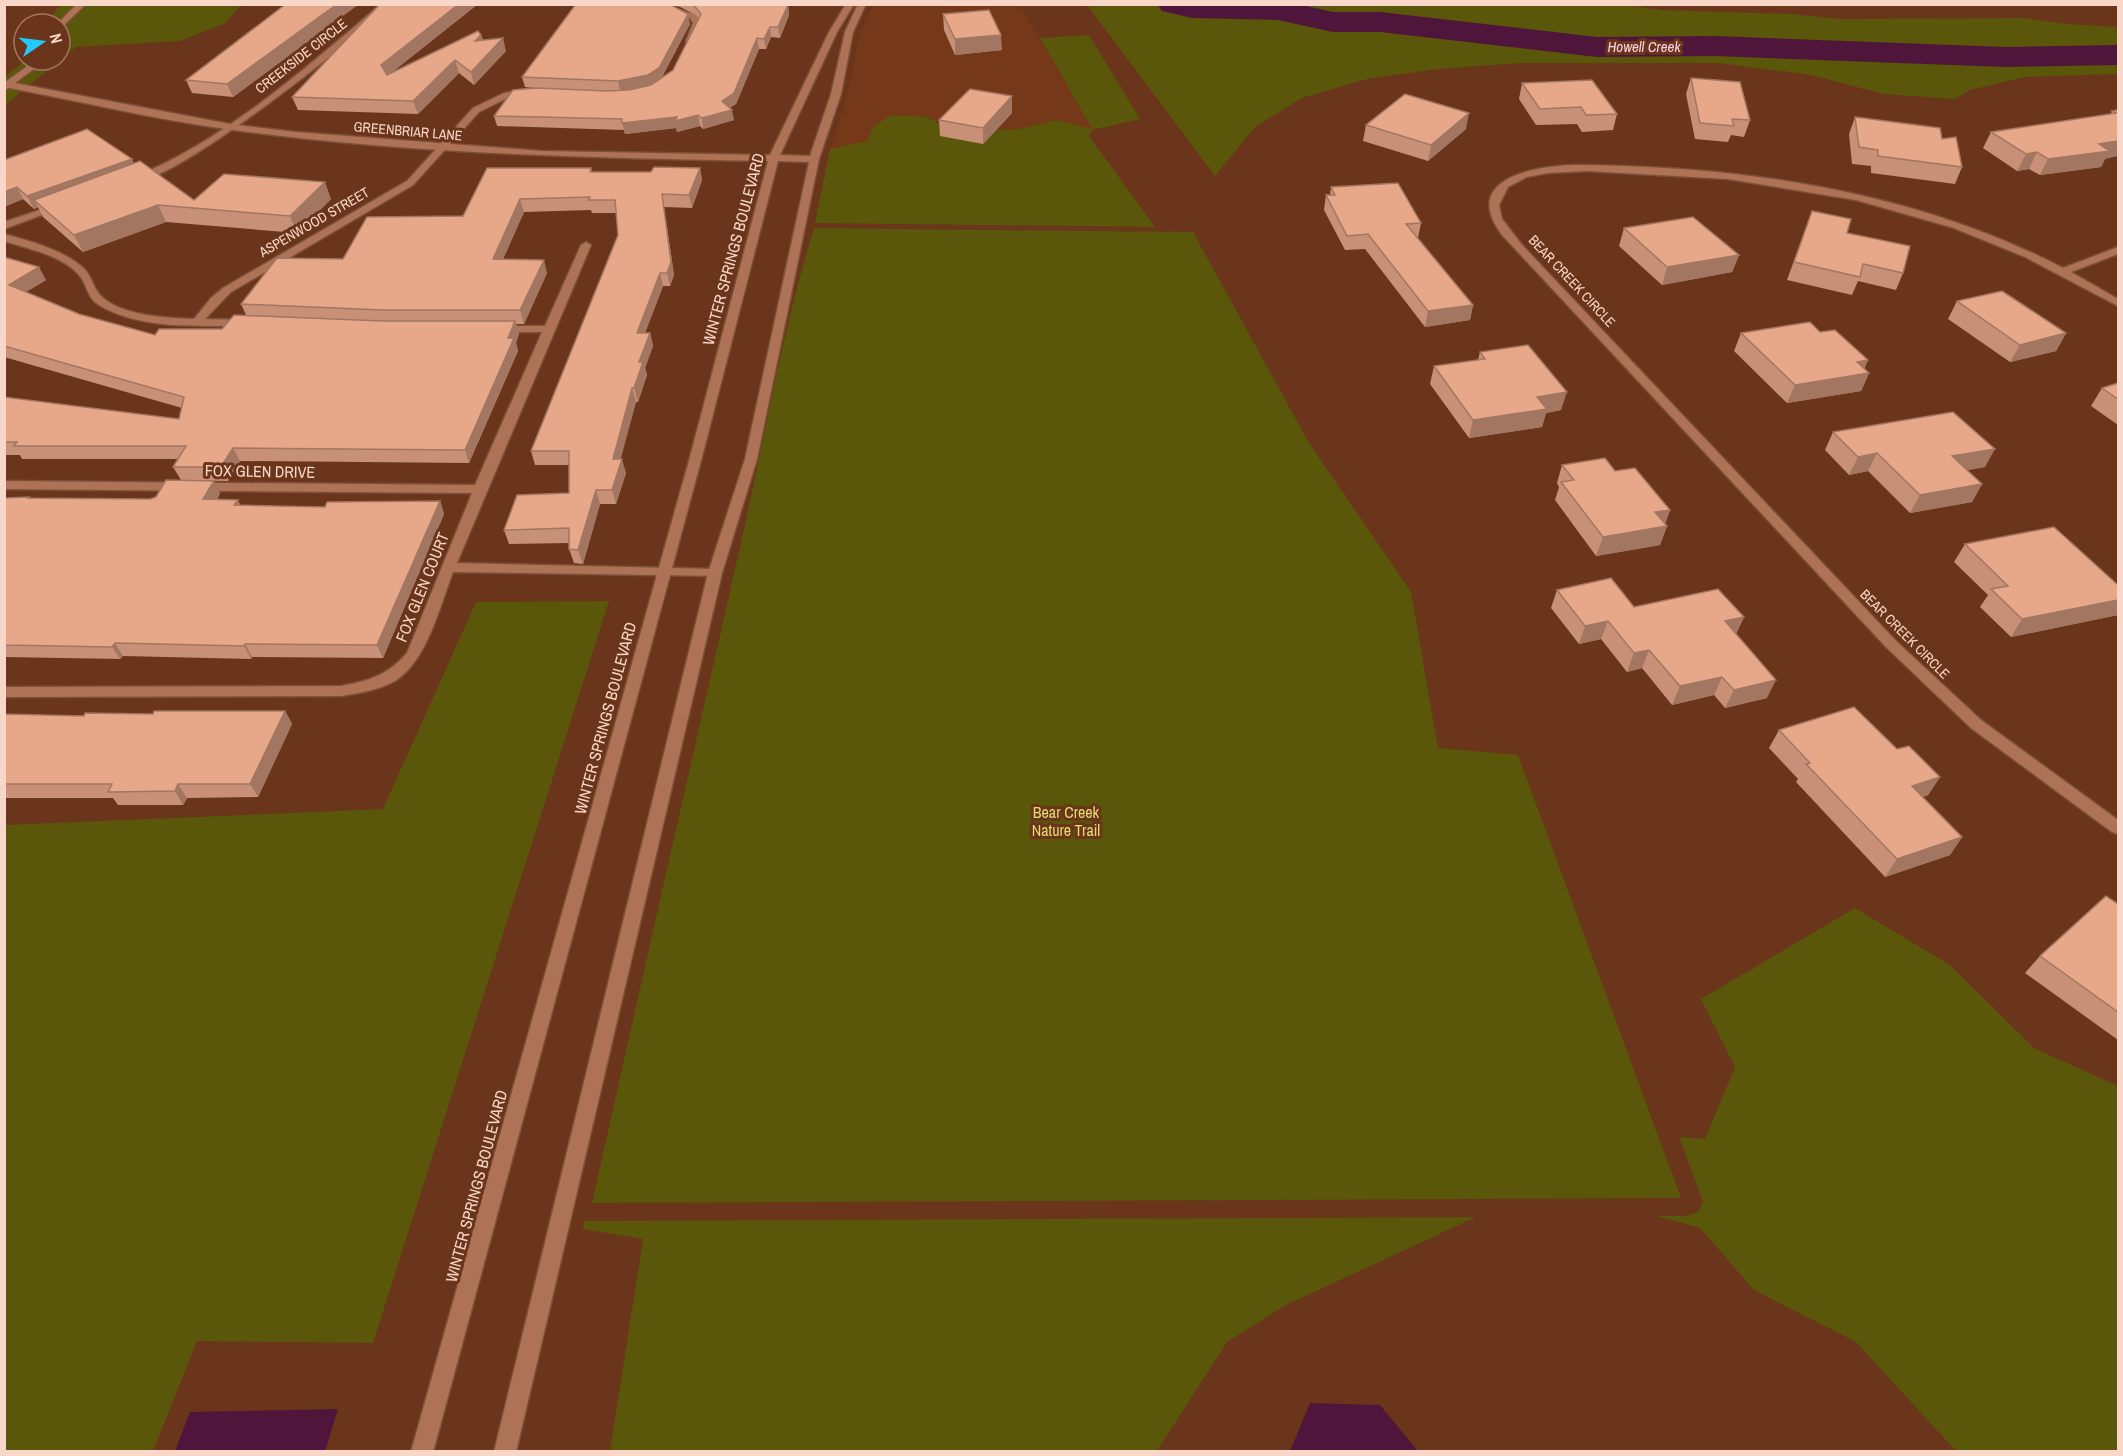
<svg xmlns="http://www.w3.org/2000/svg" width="2123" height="1456" viewBox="0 0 2123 1456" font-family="'Archivo Narrow',sans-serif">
<rect width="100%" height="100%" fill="#6a351a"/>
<path fill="#753919" d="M873,5H1020L1093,130L1057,120L1019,129L984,131L950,130L927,117L868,141L830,149L848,93L860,32Z"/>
<g fill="#5a560a">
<path d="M60,5H241L224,24L179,41L76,47L5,105V76L20,65L24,59L60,60V24H46Z"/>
<path d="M1624,5L1663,10L1790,14L1840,19L2023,18L2068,24L2118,27V74L2025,77L1970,90L1955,99L1884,94L1811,75L1716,63H1521L1438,69L1367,79L1302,98L1255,127L1215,176L1087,5Z"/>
<path d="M1089,35L1140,119L1093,130L1089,136L1155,227L815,223L830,149L868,141L872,128L890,115L927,117L950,130L984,131L1019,129L1057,120L1092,129L1040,38Z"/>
<path d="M814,228L1193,232L1309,443L1411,592L1438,748L1518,755L1681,1198L592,1203C640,987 689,772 738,556C763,447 781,335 814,228Z"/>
<path d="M609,601L373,1343L197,1341L153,1451H5V825L383,809L476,602Z"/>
<path d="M1855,908L1950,965L2034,1048L2118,1086V1451H1956L1856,1342L1754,1290L1700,1228L1657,1216H1686L1698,1212L1703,1202L1679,1137L1705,1139L1735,1067L1701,999Z"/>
<path d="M1476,1217L1286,1305L1227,1342L1157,1451H610L643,1239L583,1229L584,1221Z"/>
</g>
<g fill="#50153a">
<path d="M1310,1403L1380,1405L1418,1451H1290Z"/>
<path d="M338,1409L325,1451H175L190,1412Z"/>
</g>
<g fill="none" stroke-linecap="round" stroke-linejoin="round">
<path fill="#50153a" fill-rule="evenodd" d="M1157,4H1297L1333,12H1380L1597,37L1715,36L2006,47L2118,45V65L2006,67L1715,56L1597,57L1380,32H1333L1278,20L1192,18L1162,11Z"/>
<defs>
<g id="lane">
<path d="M77,4H86L60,29V24H57Z"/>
<path d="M36,60H46L4,91V83Z"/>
</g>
<g id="street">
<path d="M381,4H391C359,37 171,186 134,181V177C224,141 307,67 381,4Z"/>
<path d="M634,4H652L696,14L701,23L694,41L690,44L686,41L693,23L690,18Z"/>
<path d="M527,89L530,90V94L509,97L479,112L413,185L231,292L205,319L247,320L251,321V325C241,328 229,326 219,326C179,326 134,326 99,305C87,298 87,284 79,275C62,255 28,249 4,241V234C29,241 61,249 81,266C92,274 92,287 101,296C121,316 168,318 194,319L211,298L223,288L407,181L473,108L504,93Z"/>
<path d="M1574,165C1741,166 1913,190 2063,268L2118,247V254L2071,272L2118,299V306L2025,257L1954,228L1856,200L1728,179L1587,171L1548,173L1527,177L1508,187L1499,205L1502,219L1522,245L1896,641L1981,720L2118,820V834L2112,832L1971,728L1886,647L1503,236C1459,180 1532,166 1574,165Z"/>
<path d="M57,204L66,206L4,229V222Z"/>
<path d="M586,242L591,245L457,563L715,569L722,573L720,576L453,572C440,606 427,661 395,681C379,690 359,693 341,696L4,697V687L341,686C369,681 388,675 407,653L472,493L4,489V481L475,485L542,332H499L493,329L499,326H545L581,245Z"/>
</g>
<path id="secondary" d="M846,4H854L837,32L780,155L810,156L831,94L845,32L858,4H866L853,32L841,94L819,159L757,459L722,573L516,1452H494L708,573L745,459L809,162L778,161L702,457L433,1452H411L690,457L768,161C590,158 410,154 233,130C156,120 80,101 4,87V81L230,124L296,132L542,151L770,155L829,32Z"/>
</defs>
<use href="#lane" stroke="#7c4f38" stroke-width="3"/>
<use href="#street" stroke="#7c4f38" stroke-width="3"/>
<use href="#secondary" stroke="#7c4f38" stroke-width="3"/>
<use href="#lane" fill="#ae7357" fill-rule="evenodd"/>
<use href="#street" fill="#ae7357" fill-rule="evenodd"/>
<use href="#secondary" fill="#ae7357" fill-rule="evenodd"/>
</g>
<g fill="#c79077">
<path d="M286,4H359L233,97L192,93L186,80Z"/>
<path d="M478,4L392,72L481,35L483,40L506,51L474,85L459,73L418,114L298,110L292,97Z"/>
<path d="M572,4H666L690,24L662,77L673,70L699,19L696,15L680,7L670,4L788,5L789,15L780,38L771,37L766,49H759L736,104L729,108L734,120L703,129L700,126L677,132L676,128L625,134L624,130L497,126L494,116L535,88L525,87L522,77L574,6Z"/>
<path d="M943,14L1002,50L955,55L944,30Z"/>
<path d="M1691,78L1750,120L1744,137L1731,135L1728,142L1695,139L1686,94Z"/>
<path d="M1522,83L1617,114L1613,130L1582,132L1577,124L1536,125L1519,99Z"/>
<path d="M2118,110L2105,159L2101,167L2040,175L2029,169L2017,171L1983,148L1991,132L2111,114L2112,111Z"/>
<path d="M1012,113L983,144L940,136L939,120Z"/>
<path d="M1855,117L1942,139L1962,167L1955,184L1871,173V166L1852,164L1849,134Z"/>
<path d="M1366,125L1466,129L1428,161L1363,141Z"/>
<path d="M4,160L134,164L194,200L331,199L297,233L166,222L83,252L43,217L38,207L34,209L23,199L4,207Z"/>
<path d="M591,168L592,172H651L700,168L702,180L692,208L664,207L674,275L670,286H663L645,333H650L653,346L645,368L647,375L638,402H636L620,459L626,473L616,504H600L583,564L574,563L569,549V543L509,544L504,530L569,493V465H535L531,451L618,235L616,213H592L591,210L524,212L503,259L547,273L524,324H516L519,334L516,343L518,351L469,463L240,461L228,481L181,480L173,467L178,459H22L20,455H4V397L179,419L182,408L4,357V257L46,280L26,292L79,314L155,335L222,329L246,315L241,304L343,259Z"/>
<path d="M1331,187L1421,223L1418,238L1473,305L1470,320L1425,327L1365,249L1345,250L1324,210L1326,195H1330Z"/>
<path d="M1812,211L1847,233L1903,273L1896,290L1858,281L1852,295L1787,280Z"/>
<path d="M1624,228L1739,255L1732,272L1662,285L1619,246Z"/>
<path d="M1957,301L2066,333L2056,351L2010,362L1948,319Z"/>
<path d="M1820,332L1868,360L1864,369L1869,373L1861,391L1787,403L1734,351L1741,333Z"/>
<path d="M1480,352L1561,410L1546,413L1542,427L1469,438L1430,384L1434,366L1478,360Z"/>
<path d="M2118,383V425L2091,406L2102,388Z"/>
<path d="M1833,432L1985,467L1967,470L1982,484L1972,502L1910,513L1868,471L1849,475L1825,450Z"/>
<path d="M1562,465L1615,471L1670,510L1665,524L1667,526L1660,545L1596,556L1555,500L1559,487L1557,483Z"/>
<path d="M220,493L217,500L241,506L325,507L440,501L444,514L383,658L252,657L251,659L123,656L120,659L4,657V498L150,499Z"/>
<path d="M1965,544L2118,585V615L2011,637L1980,607L1988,595L1954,562Z"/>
<path d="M1557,590L1634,607L1744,617L1736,634L1767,698L1725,708L1714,695L1672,705L1642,668L1627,672L1601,639L1579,644L1551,608Z"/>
<path d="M285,711L292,724L258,797L187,798L183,805H118L113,798H4V714L84,716Z"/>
<path d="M1779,730L1897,749L1940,777L1928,795L1923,797L1962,837L1950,855L1885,877L1796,782L1798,779L1769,748Z"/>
<path d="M2118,904V1040L2025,973L2040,956Z"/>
</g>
<g fill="#a27661">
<path d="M337,4H359L233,97L227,84Z"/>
<path d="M459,4H478L385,78L381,65Z"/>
<path d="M788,5L789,15L780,38L778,27Z"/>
<path d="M688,14L690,24L661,78L650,85L620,91L618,81Z"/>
<path d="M770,27L771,37L766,49L764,39Z"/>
<path d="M481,35L485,47L475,41Z"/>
<path d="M1001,35L1002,50L955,55V39Z"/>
<path d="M503,38L506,51L474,85L471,72Z"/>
<path d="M757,38L759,49L736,104L723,112L722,101Z"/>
<path d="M455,60L459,73L418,114L413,101Z"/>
<path d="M1012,96V113L983,144V128Z"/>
<path d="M732,110L734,120L703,129L702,118Z"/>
<path d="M1469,113L1466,129L1428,161L1431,145Z"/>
<path d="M698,115L700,126L677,132L676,128L625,134L622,123Z"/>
<path d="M2118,141V156L2105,159L2101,167L2040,175L2048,159L2099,144Z"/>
<path d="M2037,152L2029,169L2017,171L2026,154Z"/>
<path d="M132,159L137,171L34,200L38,207L34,209L27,196Z"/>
<path d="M700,168L702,180L692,208L689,195Z"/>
<path d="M325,182L331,199L297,233L290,216Z"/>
<path d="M17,187L23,199L4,207V192Z"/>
<path d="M662,194L664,207L674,275L670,286L667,273Z"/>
<path d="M520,199L524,212L497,273L493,259Z"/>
<path d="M158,205L166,222L83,252L74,235Z"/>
<path d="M1739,255L1732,272L1662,285L1667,267Z"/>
<path d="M544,260L547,273L524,324L520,310Z"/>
<path d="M39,267L46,280L16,298L9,285Z"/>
<path d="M660,273L663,286L640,346L637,333Z"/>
<path d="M1473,305L1470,320L1425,327L1428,311Z"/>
<path d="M515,321L519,334L516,343L518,351L469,463L465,450L508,338Z"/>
<path d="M650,333L653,346L645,368L647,375L638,402L634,388L639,362Z"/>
<path d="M2066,333L2056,351L2010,362L2020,345Z"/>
<path d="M1868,360L1862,374L1869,373L1861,391L1787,403L1795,385L1857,362Z"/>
<path d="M632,388L636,402L617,473L613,459Z"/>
<path d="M1567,392L1561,410L1546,413L1542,427L1469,438L1473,420L1537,397Z"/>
<path d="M233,448L240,461L228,481L221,467Z"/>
<path d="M1995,449L1985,467L1943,475L1952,456Z"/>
<path d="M1877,453L1868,471L1849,475L1858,457Z"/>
<path d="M622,459L626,473L616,504L612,490Z"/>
<path d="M214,481L220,493L209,512L203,499Z"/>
<path d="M1982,484L1972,502L1910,513L1920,495Z"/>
<path d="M596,490L600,504L583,564L578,550Z"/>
<path d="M238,500L244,512L234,505Z"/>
<path d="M440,501L444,514L383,658L377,645Z"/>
<path d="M1670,510L1664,527L1667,526L1660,545L1596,556L1603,537L1655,512Z"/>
<path d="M2118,600V615L2011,637L2022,619Z"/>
<path d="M1744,617L1735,636L1725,621Z"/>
<path d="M1608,621L1601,639L1579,644L1585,626Z"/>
<path d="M115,643L123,656L120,659L112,647Z"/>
<path d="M245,644L252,657L251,659L244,646Z"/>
<path d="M1649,650L1642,668L1627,672L1634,653Z"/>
<path d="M1722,677L1714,695L1672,705L1680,686Z"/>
<path d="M1776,680L1767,698L1725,708L1734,690Z"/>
<path d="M285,711L292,724L258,797L250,784Z"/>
<path d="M1940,777L1928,795L1900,804L1912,786Z"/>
<path d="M178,784L187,798L183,805L175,791Z"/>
<path d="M1962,837L1950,855L1885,877L1897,859Z"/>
</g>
<g fill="#e7a88a" stroke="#a27661" stroke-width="1.5">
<path d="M286,4H337L227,84L186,80Z"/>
<path d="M380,4H459L381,65L387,75L478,31L481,35L475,41L503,38L471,72L455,60L413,101L292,97Z"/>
<path d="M576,4H666L673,6L688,14L659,68L648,75L618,81L522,77Z"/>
<path d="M693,4L788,5L778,27H770L764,39L757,38L734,93L722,101L732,110L702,118L698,115L675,121L677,117L622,123V119L494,116L513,90L536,88L607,91L629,90L651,85L673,70L701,14Z"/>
<path d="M989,10L1001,35L955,39L943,14Z"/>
<path d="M1691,78L1740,82L1750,120L1732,119L1734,126L1700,123Z"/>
<path d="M1592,80L1617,114L1586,115L1581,107L1540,109L1522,83Z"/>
<path d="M970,89L1012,96L983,128L939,120Z"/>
<path d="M1405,94L1469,113L1431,145L1366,125Z"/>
<path d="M2118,110V141L2099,144L2110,151L2048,159L2037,152L2026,154L1991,132L2117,113L2112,111Z"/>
<path d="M1855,117L1940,128L1942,139L1956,137L1962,167L1878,156V150L1859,147Z"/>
<path d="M87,129L132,159L27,196L17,187L4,192V160Z"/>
<path d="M140,161L194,200L224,174L325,182L290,216L158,205L74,235L34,200Z"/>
<path d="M654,167L700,168L689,195L662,194L671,262L667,273H660L637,333H650L639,362H643L634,388H632L613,459H622L612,490H596L578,550L569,549V528L504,530L517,495L569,493V451H531L618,235L615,200H588L590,197L520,199L493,259L544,260L520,310H382L241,304L277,258L343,259L367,217L463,216L487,168H591L590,172H651Z"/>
<path d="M1398,183L1421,223L1406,224L1473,305L1428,311L1368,234L1347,236L1326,195H1335L1331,187Z"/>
<path d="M1812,211L1851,219L1847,233L1910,246L1903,273L1863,264L1860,277L1794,262Z"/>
<path d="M1693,217L1739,255L1667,267L1624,228Z"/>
<path d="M4,257L39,267L9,285L79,314L155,335L159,329H222L234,315L382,321H515L508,338H514L465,450L233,448L221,467H173L186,446H14L17,442H4V397L179,419L184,397L4,346Z"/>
<path d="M2002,291L2066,333L2020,345L1957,301Z"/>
<path d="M1810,322L1820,332L1835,330L1868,360L1857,362L1869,373L1795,385L1741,333Z"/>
<path d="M1528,345L1567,392L1537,397L1547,409L1473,420L1434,366L1485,359L1480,352Z"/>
<path d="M2118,383V399L2102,388Z"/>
<path d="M1953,412L1995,449L1952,456L1982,484L1920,495L1877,453L1858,457L1833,432Z"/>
<path d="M1605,458L1615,471L1635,468L1670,510L1655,512L1667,526L1603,537L1561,482L1574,480L1562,465Z"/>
<path d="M166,480L214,481L203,499L238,500L234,505L325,507L327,502L440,501L377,645L245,644L244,646L115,643L112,647L4,645V498L29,497L28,498L150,499L156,497Z"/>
<path d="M2054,527L2118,585V600L2022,619L1991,589L2008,586L1965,544Z"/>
<path d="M1611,578L1634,607L1718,589L1744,617L1725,621L1776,680L1734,690L1722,677L1680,686L1649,650L1634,653L1608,621L1585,626L1557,590Z"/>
<path d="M1854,707L1897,749L1909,746L1940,777L1912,786L1962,837L1897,859L1806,764L1810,763L1779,730Z"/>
<path d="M154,711H285L250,784H178L175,791L108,792L112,784H4V714L84,716L85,713L153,714Z"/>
<path d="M2106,896L2118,904V1012L2040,956Z"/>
</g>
<g text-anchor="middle" stroke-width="6" stroke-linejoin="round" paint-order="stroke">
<g font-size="14" fill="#f8d7c8" stroke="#6a351a">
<text transform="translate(301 56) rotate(-38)" y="5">CREEKSIDE CIRCLE</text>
<text transform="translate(408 131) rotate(5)" y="5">GREENBRIAR LANE</text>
<text transform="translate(314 222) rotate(-30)" y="5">ASPENWOOD STREET</text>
<text transform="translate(1572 281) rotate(47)" y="5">BEAR CREEK CIRCLE</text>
<text transform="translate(1905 634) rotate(45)" y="5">BEAR CREEK CIRCLE</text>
</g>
<g font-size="15" font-style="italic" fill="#f7d0e4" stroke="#6a351a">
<text x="1644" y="52">Howell Creek</text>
</g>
<g font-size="16" fill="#f8d7c8" stroke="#6a351a">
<text transform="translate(733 249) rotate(-75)" y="6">WINTER SPRINGS BOULEVARD</text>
<text transform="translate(260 471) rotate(1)" y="6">FOX GLEN DRIVE</text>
<text transform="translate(422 587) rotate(-68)" y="6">FOX GLEN COURT</text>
<text transform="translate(605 718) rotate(-75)" y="6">WINTER SPRINGS BOULEVARD</text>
<text transform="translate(476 1186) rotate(-75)" y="6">WINTER SPRINGS BOULEVARD</text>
</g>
<g font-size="16" fill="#e2dc73" stroke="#6a351a">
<text x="1066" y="818">Bear Creek<tspan x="1066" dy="18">Nature Trail</tspan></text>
</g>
</g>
<rect width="2123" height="1456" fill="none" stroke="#f8d7c8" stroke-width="12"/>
<g transform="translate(42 42) rotate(76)"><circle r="28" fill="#6a351a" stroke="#a37660" stroke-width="1.5"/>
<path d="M0-4.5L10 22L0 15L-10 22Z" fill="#21c9fd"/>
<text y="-9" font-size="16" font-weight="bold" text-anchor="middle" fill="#f8d7c8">N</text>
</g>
</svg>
